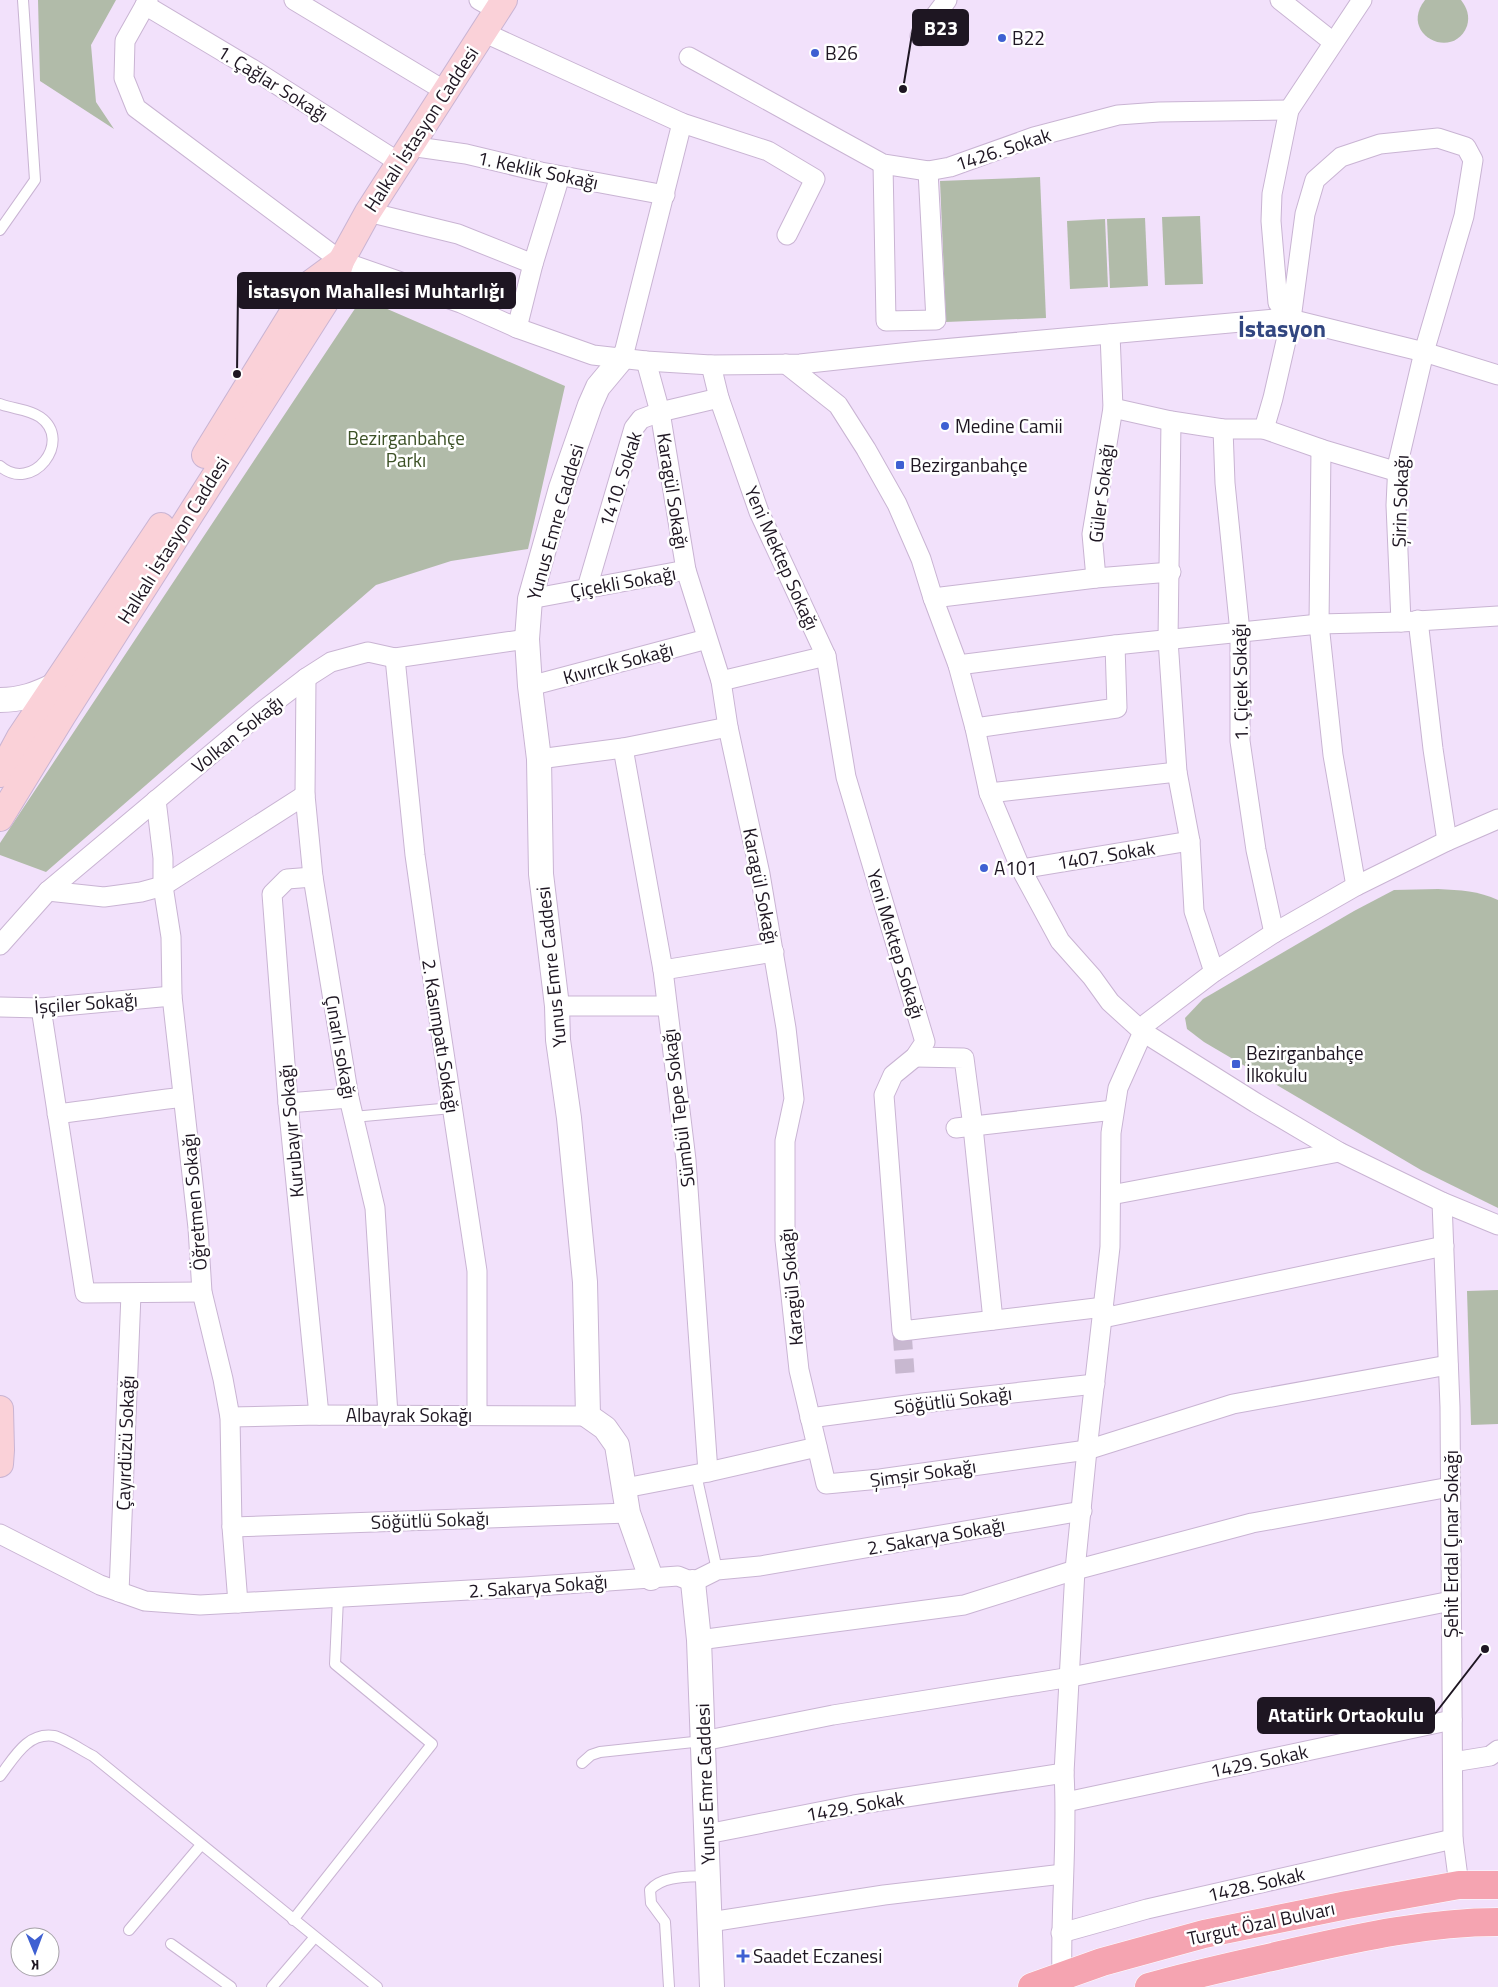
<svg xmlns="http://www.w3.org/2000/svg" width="1498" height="1987" viewBox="0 0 1498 1987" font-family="'Titillium Web',sans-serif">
<rect width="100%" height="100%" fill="#f2e1fb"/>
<g fill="#b1bba9">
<path d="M38,0H116L91,45L96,102L114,129L40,81Z"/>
<path d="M1425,0H1461C1467,8 1470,16 1467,26C1453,62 1398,34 1425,0Z"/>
<path d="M1040,177L1046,318L946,322L940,181Z"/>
<path d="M1200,216L1203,284L1165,285L1162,217Z"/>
<path d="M1145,218L1148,286L1110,288L1107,219Z"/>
<path d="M1105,219L1108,287L1070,289L1067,221Z"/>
<path d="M362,298L565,386L528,549L451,561L376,585L46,872L0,855V843Z"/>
<path d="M1438,889C1460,890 1479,891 1498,900V1208L1421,1170L1204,1042L1187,1029L1185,1018L1203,999L1354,911L1394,890Z"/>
<path d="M1498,1290V1424L1471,1425L1467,1291Z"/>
</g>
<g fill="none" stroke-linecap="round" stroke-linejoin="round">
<path stroke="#c8b8d0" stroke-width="19" stroke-dasharray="19 9" stroke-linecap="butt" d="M902,1331L905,1373"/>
<defs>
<g id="service">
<path d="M0,230L35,180L23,0"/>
<path d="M0,404C13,409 29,409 40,417C74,441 32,494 0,466"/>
<path d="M353,1117L452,1108"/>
<path d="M696,1474L717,1570"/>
<path d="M582,1763L591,1755L600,1752L703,1741"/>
<path d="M0,1776C14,1758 27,1732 54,1736C64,1738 83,1751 93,1756L377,1987"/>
<path d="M293,1920L432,1744L335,1664L338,1598"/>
<path d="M129,1930L201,1845"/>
<path d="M171,1944L231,1987"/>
<path d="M272,1987L314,1938"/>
<path d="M669,1987L665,1922L651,1903L650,1890C663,1875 689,1877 708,1876"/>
</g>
<g id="minor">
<path d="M148,0L125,41L124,78L136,108L341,261L461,303L517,328L593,355L646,361L711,365L800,364L920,351L1286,318L1424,352L1498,375"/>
<path d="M294,0L445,91"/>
<path d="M479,0L497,10"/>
<path d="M1280,0L1333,42"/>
<path d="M145,5L254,70L400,163"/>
<path d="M483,32L682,123L768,151L815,179L787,235"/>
<path d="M920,36L947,0"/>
<path d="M689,57L883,164L928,171L950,167L1034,137L1118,115L1159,112L1289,110"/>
<path d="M410,146L466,154L541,172L665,195"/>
<path d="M883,164L886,321L936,320L928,171"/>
<path d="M368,212L458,234L533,264"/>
<path d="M1278,303L1271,221L1272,194L1289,110L1362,0"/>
<path d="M517,328L533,264L560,176"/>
<path d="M623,357L682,123"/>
<path d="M646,361L660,412L686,570L721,681L728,727L760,874L786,1028L794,1099L785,1141V1240L799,1370L826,1484L880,1479L1087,1450L1233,1404L1448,1365"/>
<path d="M786,364L838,405L866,449L897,504L921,559L933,598L958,665L975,728L989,793L1021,869L1060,941L1092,977L1110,1002L1143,1032L1256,1103L1339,1152L1442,1202L1498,1225"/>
<path d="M711,365L719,398L759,512L826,656L846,777L925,1042L915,1057L893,1075L884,1095L902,1331L1104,1307"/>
<path d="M1113,408L1171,421L1223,429H1264L1273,398L1291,319L1305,214L1315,180L1341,157L1380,144L1438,138L1466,147L1473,160L1464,216L1424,352L1398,463L1396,505L1401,622"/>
<path d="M1171,421L1168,640L1177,772L1190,841L1194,911L1214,972"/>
<path d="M1223,429L1225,483L1240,632V741L1256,850L1274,933"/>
<path d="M1264,429L1321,449L1398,472"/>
<path d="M1321,449L1319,624L1333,755L1356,886"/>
<path d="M1096,578L1092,534L1113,408L1110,334"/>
<path d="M587,588L634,428L641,419L660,412L719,398"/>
<path d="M933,598L1096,578L1171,572"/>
<path d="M530,599L686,570"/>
<path d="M1418,620L1433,749L1447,841"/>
<path d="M395,658L415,855L428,947L477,1271V1415"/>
<path d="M958,665L1115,645L1319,624L1401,622L1498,616"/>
<path d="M306,678L305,795L313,877L349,1098L375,1208L388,1415"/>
<path d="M721,681L826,656"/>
<path d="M530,686L707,639"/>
<path d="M975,728L1117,708L1115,645"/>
<path d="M623,748L663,970L686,1160L708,1472"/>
<path d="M539,759L623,748L728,727"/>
<path d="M989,793L1177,772"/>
<path d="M156,800L163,858V886L171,937L172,996L198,1228L202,1292L223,1379L230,1417L232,1527L238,1603"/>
<path d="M1021,869L1190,841"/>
<path d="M313,877L287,879L272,894L288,1103L319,1415"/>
<path d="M48,891L104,897L141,892L163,886L305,795"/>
<path d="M0,945L48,891L259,714L306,678L331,662L368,652L395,658L527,639"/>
<path d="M663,970L774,952"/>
<path d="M557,1006H666"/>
<path d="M0,1007L41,1008L172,996"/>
<path d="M41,1008L85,1293L202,1292"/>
<path d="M915,1057L964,1058L973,1127L993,1320"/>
<path d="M288,1103L349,1098"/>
<path d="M57,1114C100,1109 141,1102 183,1097"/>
<path d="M956,1128L1114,1110"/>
<path d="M1111,1195L1339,1152"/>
<path d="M1442,1202L1450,1407L1453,1839L1459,1885"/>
<path d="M1103,1318L1444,1246"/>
<path d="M230,1417L319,1415L588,1416"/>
<path d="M810,1418L922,1403L1095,1384"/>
<path d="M625,1488L708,1472L817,1447"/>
<path d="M232,1527L628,1513"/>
<path d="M0,1534L100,1585L145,1601L200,1605L524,1587L678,1576L693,1582L717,1570L760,1566L1082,1511"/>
<path d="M119,1592L131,1294"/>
<path d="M699,1640L964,1605L1075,1570L1252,1523L1450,1487"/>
<path d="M703,1741L833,1715L1071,1677L1451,1601"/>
<path d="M1453,1762L1490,1756L1498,1750"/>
<path d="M1066,1802L1452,1720"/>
<path d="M707,1834L854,1805L1064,1773"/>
<path d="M710,1922L884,1895L1063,1874"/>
<path d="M1061,1933L1147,1909L1453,1839"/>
<path d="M1062,1977C1060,1909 1068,1841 1064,1773L1075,1570L1087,1450L1110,1247L1111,1133L1118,1088L1147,1023L1214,972L1274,933L1356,886L1447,841L1498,819"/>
</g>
<g id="tertiary">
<path d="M623,357L598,387L590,405L561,488L530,599L527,639L530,686L539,759L541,874L557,1006L558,1040L569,1118L585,1282L588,1416L605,1428L617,1445L628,1513L651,1578"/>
<path d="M0,700C21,700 37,694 55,685"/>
<path d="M693,1582L699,1640L712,1987"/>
</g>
<g id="secondary">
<path d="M205,455L311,283L341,261"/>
<path d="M0,774L20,737L161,526"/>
<path d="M0,818L63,715L331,293L341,261L368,212L504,0"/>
<path d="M0,1409L1,1450L0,1464"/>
</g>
<g id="primary">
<path d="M1032,1987L1102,1962L1204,1934L1347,1905L1459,1885H1498"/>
<path d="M1149,1987C1197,1973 1246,1963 1294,1952C1361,1937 1429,1922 1498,1922"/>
</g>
</defs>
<use href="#service" stroke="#c9b4d3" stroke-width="12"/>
<use href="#minor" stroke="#c9b4d3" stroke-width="21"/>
<use href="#tertiary" stroke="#c9b4d3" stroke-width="26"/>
<use href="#secondary" stroke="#c9b4d3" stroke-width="28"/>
<use href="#primary" stroke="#fff" stroke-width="29"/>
<use href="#service" stroke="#fff" stroke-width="10"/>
<use href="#minor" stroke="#fff" stroke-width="19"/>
<use href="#tertiary" stroke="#fff" stroke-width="24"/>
<use href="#secondary" stroke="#fad1d8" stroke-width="26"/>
<use href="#primary" stroke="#f5a4b1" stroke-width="28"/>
</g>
<g fill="#3e60d2" stroke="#fff" stroke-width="2">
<circle cx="1002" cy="38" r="5"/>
<circle cx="815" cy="53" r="5"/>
<circle cx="945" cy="426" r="5"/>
<rect x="895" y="460" width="10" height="10" rx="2.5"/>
<circle cx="984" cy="868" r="5"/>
<rect x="1231" y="1059" width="10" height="10" rx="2.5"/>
<path d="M740.5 1948.5h5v5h5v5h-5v5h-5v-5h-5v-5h5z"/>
</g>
<g text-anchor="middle" stroke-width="5" stroke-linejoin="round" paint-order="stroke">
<g font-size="19" fill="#1e1622" stroke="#fff" text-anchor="start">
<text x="1012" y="45">B22</text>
<text x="825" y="60">B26</text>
<text x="955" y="433">Medine Camii</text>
<text x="910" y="472">Bezirganbahçe</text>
<text x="994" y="875">A101</text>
<text x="1246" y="1060">Bezirganbahçe<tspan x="1246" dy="22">İlkokulu</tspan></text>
<text x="753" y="1963">Saadet Eczanesi</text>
</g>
<g font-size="19" fill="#1e1622" stroke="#fff">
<text transform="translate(273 83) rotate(32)" y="7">1. Çağlar Sokağı</text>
<text transform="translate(421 129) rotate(-57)" y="7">Halkalı İstasyon Caddesi</text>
<text transform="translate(1003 149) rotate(-18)" y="7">1426. Sokak</text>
<text transform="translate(538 170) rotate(12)" y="7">1. Keklik Sokağı</text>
<text transform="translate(620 479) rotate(-72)" y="7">1410. Sokak</text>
<text transform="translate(673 491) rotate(81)" y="7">Karagül Sokağı</text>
<text transform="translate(1101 493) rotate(-83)" y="7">Güler Sokağı</text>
<text transform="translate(1400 501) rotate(-88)" y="7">Şirin Sokağı</text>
<text transform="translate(555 522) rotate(-74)" y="7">Yunus Emre Caddesi</text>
<text transform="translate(173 540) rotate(-58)" y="7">Halkalı İstasyon Caddesi</text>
<text transform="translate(782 558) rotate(66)" y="7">Yeni Mektep Sokağı</text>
<text transform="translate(623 582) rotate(-10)" y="7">Çiçekli Sokağı</text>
<text transform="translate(618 663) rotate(-15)" y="7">Kıvırcık Sokağı</text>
<text transform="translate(1240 682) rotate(-91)" y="7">1. Çiçek Sokağı</text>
<text transform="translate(237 734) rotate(-39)" y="7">Volkan Sokağı</text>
<text transform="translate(1106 855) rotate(-9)" y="7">1407. Sokak</text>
<text transform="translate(761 886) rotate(79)" y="7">Karagül Sokağı</text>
<text transform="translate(896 944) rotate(73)" y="7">Yeni Mektep Sokağı</text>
<text transform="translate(551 967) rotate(-96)" y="7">Yunus Emre Caddesi</text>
<text transform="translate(86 1003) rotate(-4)" y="7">İşçiler Sokağı</text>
<text transform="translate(441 1036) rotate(81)" y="7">2. Kasımpatı Sokağı</text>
<text transform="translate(341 1047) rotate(80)" y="7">Çınarlı sokağı</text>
<text transform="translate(678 1108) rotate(-97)" y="7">Sümbül Tepe Sokağı</text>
<text transform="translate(291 1131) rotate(-95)" y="7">Kurubayır Sokağı</text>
<text transform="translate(194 1202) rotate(-95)" y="7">Öğretmen Sokağı</text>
<text transform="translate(791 1287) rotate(-95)" y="7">Karagül Sokağı</text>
<text transform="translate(953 1400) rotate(-7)" y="7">Söğütlü Sokağı</text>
<text x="409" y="1422">Albayrak Sokağı</text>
<text transform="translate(125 1443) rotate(-88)" y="7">Çayırdüzü Sokağı</text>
<text transform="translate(923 1473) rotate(-8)" y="7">Şimşir Sokağı</text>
<text transform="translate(430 1520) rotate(-2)" y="7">Söğütlü Sokağı</text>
<text transform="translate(936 1536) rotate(-10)" y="7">2. Sakarya Sokağı</text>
<text transform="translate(1451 1544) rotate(-90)" y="7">Şehit Erdal Çınar Sokağı</text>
<text transform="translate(538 1586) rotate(-4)" y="7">2. Sakarya Sokağı</text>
<text transform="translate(1259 1761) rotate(-12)" y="7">1429. Sokak</text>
<text transform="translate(705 1784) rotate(-92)" y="7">Yunus Emre Caddesi</text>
<text transform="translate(855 1806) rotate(-10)" y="7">1429. Sokak</text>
<text transform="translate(1256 1884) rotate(-13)" y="7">1428. Sokak</text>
<text transform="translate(1261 1923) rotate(-12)" y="7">Turgut Özal Bulvarı</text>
</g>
<g font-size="19" fill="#3c5126" stroke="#fff">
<text x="406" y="445">Bezirganbahçe<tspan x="406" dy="22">Parkı</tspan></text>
</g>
<g font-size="24" font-weight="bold" fill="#324680" stroke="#fff">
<text x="1282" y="337">İstasyon</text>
</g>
</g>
<path fill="none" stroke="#1e1622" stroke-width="2" d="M903 89L913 28M237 374L238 291M1485 1649L1434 1715"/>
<g fill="#1e1622" stroke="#fff" stroke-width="2">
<circle cx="903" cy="89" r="5"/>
<circle cx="237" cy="374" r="5"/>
<circle cx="1485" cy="1649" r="5"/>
</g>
<g fill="#1e1622" stroke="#1e1622" stroke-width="2">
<rect x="913" y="10" width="55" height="35" rx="5"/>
<rect x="238" y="273" width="277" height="35" rx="5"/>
<rect x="1258" y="1698" width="176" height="35" rx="5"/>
</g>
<g font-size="20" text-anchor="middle" font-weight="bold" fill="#fff">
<text x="941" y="35">B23</text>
<text x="376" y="298">İstasyon Mahallesi Muhtarlığı</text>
<text x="1346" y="1722">Atatürk Ortaokulu</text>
</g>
<g transform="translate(35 1952) rotate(179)"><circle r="24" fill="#ffffff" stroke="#a5a2a7"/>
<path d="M0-4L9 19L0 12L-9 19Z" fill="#3e60d2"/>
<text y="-8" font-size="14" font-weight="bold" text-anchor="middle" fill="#1e1622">K</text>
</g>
</svg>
